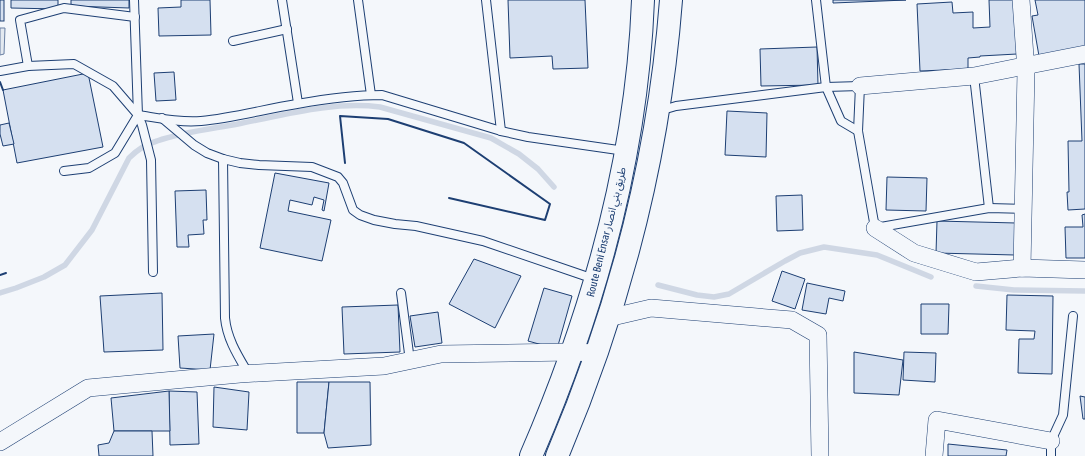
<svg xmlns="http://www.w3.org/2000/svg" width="1085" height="456" viewBox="0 0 1085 456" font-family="'Asap Condensed','Noto Sans Arabic',sans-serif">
<rect width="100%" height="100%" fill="#f4f7fb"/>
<path fill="#e3e9f0" stroke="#687fa3" d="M0,28H5L4,54L0,55Z"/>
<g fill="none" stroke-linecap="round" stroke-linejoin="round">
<g stroke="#cfd7e4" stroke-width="5.5">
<path d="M658,285L697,295L714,297L729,294L785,261L800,253L824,247L877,255L931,277"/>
<path d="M976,286L1014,290L1085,291"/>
<path d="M0,293L16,288L44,277L65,265L92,230L129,158C137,150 146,144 157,141C183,132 211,129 238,124C284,115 333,101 380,107L491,138L519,154L538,169L554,187"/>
</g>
</g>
<g fill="#d5e0f0" stroke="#1d3f73">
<rect x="0" y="0" width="4" height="21"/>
<path d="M11,0H58V9L11,8Z"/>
<path d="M71,0H129V8L71,6Z"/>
<path d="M181,0H210L211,35L159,36L158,8L181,7Z"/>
<path d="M508,0H585L588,68L553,69L552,56L510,58Z"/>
<path d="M833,0H906L833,3Z"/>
<path d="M989,0H1015L1017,54L980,56V57L968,58V69L920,71L917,4L952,2L953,13L973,12V28L990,27Z"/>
<path d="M1035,0H1085V48L1039,56L1032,16L1038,15Z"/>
<path d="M817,47L818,85L761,86L760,49Z"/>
<path d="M1079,64H1085V209L1068,210L1067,192H1069L1068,141H1082Z"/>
<path d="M174,72L176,100L156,101L154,73Z"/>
<path d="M88,73L103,147L17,163L3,90Z"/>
<path d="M727,111L767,113L766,157L725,155Z"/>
<path d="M9,123L14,144L3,146L0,134V125Z"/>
<path d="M275,173L329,183L324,211L322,210L324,200L314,197L312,205L290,200L288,211L331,220L322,261L260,248Z"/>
<path d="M887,177L927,178L926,211L886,210Z"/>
<path d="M206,190L207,220H203L204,234L188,235L189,247H177L175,191Z"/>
<path d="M802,195L803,230L777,231L776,196Z"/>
<path d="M1085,214V258H1066L1065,227H1083L1082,215Z"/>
<path d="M937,221L1016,223L1015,255L936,253Z"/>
<path d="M474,259L521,276L495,328L449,304Z"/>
<path d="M782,271L805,279L795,309L772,301Z"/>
<path d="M807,283L845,291L843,301L829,298L826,314L802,310Z"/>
<path d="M544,288L572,296L557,349L528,341Z"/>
<path d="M162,293L163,350L104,352L100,296Z"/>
<path d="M1007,295L1053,296L1052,374L1018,373L1019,339H1034L1035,331L1006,330Z"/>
<path d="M921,304H949L948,334H921Z"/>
<path d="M398,305L400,352L344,354L342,307Z"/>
<path d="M438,312L442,343L415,347L410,316Z"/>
<path d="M214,334L210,370L180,368L178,336Z"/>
<path d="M854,352L903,360L899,395L854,393Z"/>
<path d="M904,352L936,353L935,382L903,380Z"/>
<path d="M297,382H329L324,433H297Z"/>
<path d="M329,382H370L371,445L328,448L324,433Z"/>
<path d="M214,387L249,392L247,430L213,427Z"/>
<path d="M169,391L197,392L199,444L170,445Z"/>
<path d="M169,391L170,431H114L111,398Z"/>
<path d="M1080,396L1085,397V419H1083Z"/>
<path d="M114,431H152L153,456H99L98,445L109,443Z"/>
<path d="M948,444L1007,450L1006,456H948Z"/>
</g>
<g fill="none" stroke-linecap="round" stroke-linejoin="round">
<defs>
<g id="lane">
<path d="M282,0L298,103"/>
<path d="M358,0L371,95"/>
<path d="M486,0L501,131"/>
<path d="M816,0L826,87L841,121L858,131"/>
<path d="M233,41L287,29"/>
<path d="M28,66L20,20L64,8L135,17"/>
<path d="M0,71L28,66L74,64L113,86L138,115L142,125L151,160L153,272"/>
<path d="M974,76L989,208"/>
<path d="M659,111L676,106L826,87L860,86L858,131L875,228L989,208L1023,209"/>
<path d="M138,115C158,118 180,123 201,121C233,118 265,109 297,104C325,99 354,95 382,95L501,131L528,137L625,151"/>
<path d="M162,118L194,145L207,153L223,159L240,163L259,165L312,167L338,177L343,183L353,210L360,215L374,220L395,224L416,226L483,241L594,279"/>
<path d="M223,159L225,318C227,339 238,356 248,373"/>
<path d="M64,171L89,168L115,153L138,115L134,0"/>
<path d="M401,293L410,361"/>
<path d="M1051,456V441L1063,415L1073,316"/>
</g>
<g id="street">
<path d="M1021,0L1026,71L1022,268"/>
<path d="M860,86L974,76L1085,54"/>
<path d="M875,228L914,253L976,272L1022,268L1085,270"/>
<path d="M608,318L651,308L792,320L818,335L820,456"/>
<path d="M0,442L88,388L240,374L384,366L441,354L572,352L596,353"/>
<path d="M934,456L937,420L1051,441"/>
</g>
<g id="highway">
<path d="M531,456C593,313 637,157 643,0"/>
<path d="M557,456C619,310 659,158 671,0"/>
</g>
</defs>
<use href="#lane" stroke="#1d3f73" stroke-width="10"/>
<use href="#street" stroke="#1d3f73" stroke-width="18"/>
<use href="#highway" stroke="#1d3f73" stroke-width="24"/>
<use href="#lane" stroke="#f4f7fb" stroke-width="8"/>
<use href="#street" stroke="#f4f7fb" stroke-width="17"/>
<use href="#highway" stroke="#f4f7fb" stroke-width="22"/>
<g stroke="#1d3f73" stroke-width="2">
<path d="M0,82L3,90"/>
<path d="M345,163L340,116L388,119L464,143L550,204L545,220L449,198"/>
<path d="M0,275L6,273"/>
</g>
</g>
<g text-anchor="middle" stroke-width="3" stroke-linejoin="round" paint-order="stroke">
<g font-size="11" fill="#1d3f73" stroke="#f4f7fb">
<text transform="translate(606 232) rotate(-76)" y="4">Route Beni Ensar طريق بني انصار</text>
</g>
</g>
</svg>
